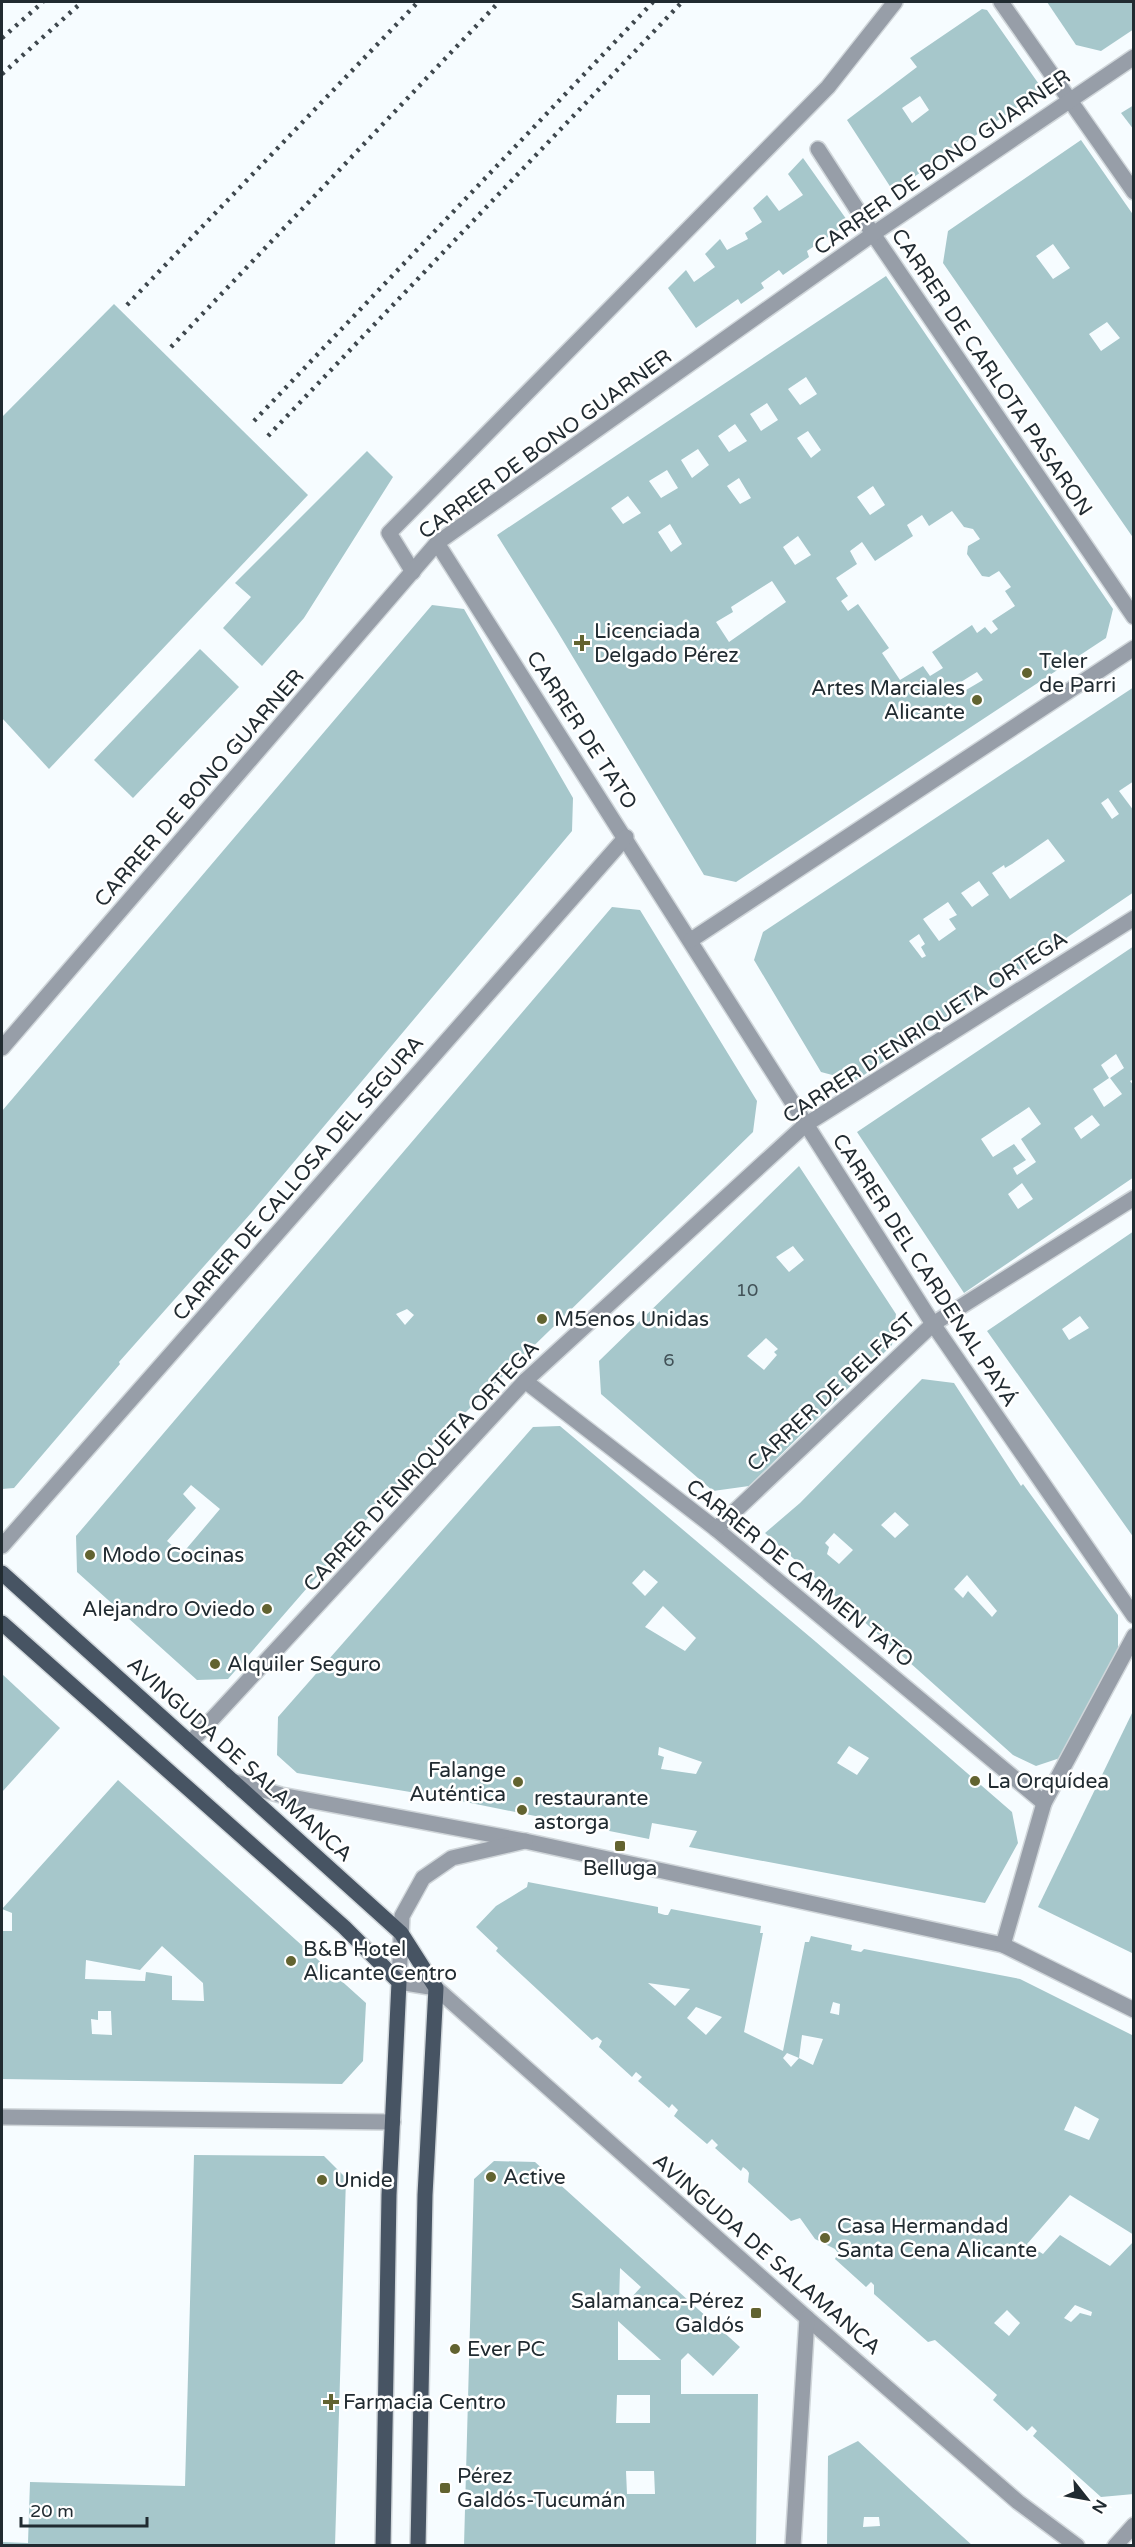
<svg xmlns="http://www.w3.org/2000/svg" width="1135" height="2547" viewBox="0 0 1135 2547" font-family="'Varela Round',sans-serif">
<rect width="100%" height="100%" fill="#f6fcff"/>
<g fill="#a6c7cb" fill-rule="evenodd">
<path d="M1047,2H1134V29L1101,51L1076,45Z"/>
<path d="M982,9L987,10L1043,90L893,191L847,120L917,67L910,58ZM920,96L929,110L912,123L902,108Z"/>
<path d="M1134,105V130L1121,113Z"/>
<path d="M1081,140L1134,216V539L943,263L948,231ZM1053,244L1070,268L1053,279L1036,256ZM1107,322L1120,338L1101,351L1089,334Z"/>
<path d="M803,158L849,223L807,251L809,257L783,275L779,270L761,283L764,288L741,304L738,299L696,328L668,288L686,270L694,282L715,267L705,254L720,239L727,250L748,239L745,233L762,222L753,208L767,195L779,211L803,195L788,174Z"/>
<path d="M886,276L1113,609L1106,638L736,882L704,875L556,629L497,535ZM806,377L817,394L800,405L788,389ZM767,403L778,420L761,431L750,414ZM735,424L747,441L729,452L718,436ZM808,431L821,450L811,458L797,438ZM698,449L709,465L692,478L681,460ZM667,470L678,488L661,498L649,481ZM739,478L751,498L740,504L727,486ZM873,486L885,505L870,515L857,497ZM628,496L641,513L623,524L611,508ZM952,511L964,527L973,529L980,539L968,546L967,554L982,576L989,577L999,571L1011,587L1005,591L1015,606L992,621L998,629L991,634L985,627L977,633L972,625L932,652L943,668L930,676L923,666L900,680L882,653L889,648L858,604L848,611L841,601L848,596L836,578L857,564L850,551L862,542L875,561L913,536L907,525L922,515L929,526ZM670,524L682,544L671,552L658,532ZM798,536L811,555L795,565L783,547ZM772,581L786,602L729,642L716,622L733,612L731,607ZM977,672L983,680L961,693L956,685Z"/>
<path d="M114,304L308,495L49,769L2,718V417Z"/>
<path d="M367,451L393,477L304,618L262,666L223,628L251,597L235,583Z"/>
<path d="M432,605L464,609L573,798L572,831L252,1212L119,1362L120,1364L14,1488L2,1489V1111Z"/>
<path d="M200,649L239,687L133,798L94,760Z"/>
<path d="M1134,687V781L1119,791L1134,811V892L855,1081L821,1072L754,960L763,932ZM1108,798L1119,814L1112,819L1101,803ZM1048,839L1065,861L1010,899L992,873L1004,865L1005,868L1012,864ZM979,881L989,895L972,907L961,893ZM948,902L957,915L949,919L956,929L939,941L923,919ZM919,934L925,944L921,947L926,956L922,958L909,941Z"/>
<path d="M612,907L640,910L757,1101L753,1132L426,1451L228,1679L197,1680L77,1572L76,1536ZM407,1309L414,1315L405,1325L396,1314ZM191,1485L220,1509L182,1554L167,1541L196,1508L183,1494Z"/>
<path d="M1134,946V1079L1130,1081L1134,1086V1177L964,1293L857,1132ZM1116,1054L1124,1068L1110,1078L1122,1094L1104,1107L1093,1089L1109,1078L1101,1065ZM1029,1107L1041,1124L1021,1139L1036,1162L1017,1175L1013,1168L1026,1160L1014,1144L993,1157L981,1139ZM1092,1115L1100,1125L1081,1139L1074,1128ZM1022,1183L1033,1199L1018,1209L1008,1194Z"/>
<path d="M799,1166L896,1314L892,1345L749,1486L713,1491L601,1394L599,1361ZM793,1246L804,1260L789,1272L776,1257ZM766,1338L778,1349L774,1352L777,1355L764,1370L747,1356Z"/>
<path d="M1134,1231V1538L987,1331ZM1080,1316L1089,1328L1069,1340L1062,1329Z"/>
<path d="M922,1379L954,1383L1021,1486L1023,1484L1118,1615V1649L1066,1756L1036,1766L1013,1755L765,1533L800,1503ZM895,1512L909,1525L895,1538L881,1525ZM834,1533L853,1550L839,1564L827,1554L829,1547L825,1543ZM967,1575L997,1611L992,1617L968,1591L963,1598L954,1589Z"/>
<path d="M560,1426L816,1642L1012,1812L1018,1843L985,1903L689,1847L697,1831L652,1823L649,1839L446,1798L297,1773L277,1755L278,1717L533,1427ZM644,1570L658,1582L645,1596L632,1583ZM663,1606L696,1638L685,1651L645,1627ZM849,1746L869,1758L857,1775L837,1763ZM659,1747L702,1762L696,1774L661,1769L664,1757L658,1755Z"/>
<path d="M2,1674L60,1728L2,1792Z"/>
<path d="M1134,1709V1954L1038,1907Z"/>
<path d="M118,1780L366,2003L363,2061L342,2084L2,2079V1931H12V1913L2,1909ZM162,1946L203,1983L204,2001L172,2000V1976L146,1972L145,1981L85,1979L86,1960L140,1970ZM98,2011H111L112,2035L92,2034L91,2019L98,2020Z"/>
<path d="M528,1882L658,1907V1913L665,1915H668L671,1909L761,1926L760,1933H763L744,2032L783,2051L805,1942H809L811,1936L852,1945L851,1950L861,1952L864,1949L1020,1979L1134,2036V2235L1070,2195L1027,2244L1043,2254L1060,2235L1110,2266L1134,2241V2494L1101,2497L1033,2436L1037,2431L1032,2426L1027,2431L993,2400L997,2395L996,2394L935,2340L928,2342L874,2294V2285L871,2282L866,2287L835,2259L838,2253L835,2249L815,2239L800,2218L791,2221L748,2182L749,2173L747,2170L743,2167L741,2171L715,2148L718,2145L712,2139L707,2144L674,2116L678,2110L672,2104L669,2108L638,2081L642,2077L636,2072L632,2077L599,2047L602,2041L597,2037L592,2040L496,1951L498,1948L476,1927L496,1906L527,1887ZM648,1983L690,1989L675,2006ZM833,2002L840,2004L839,2015L830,2013ZM696,2007L722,2017L706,2035L687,2018ZM802,2035L823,2039L813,2065L799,2058L791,2067L783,2058L787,2053L799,2058ZM1075,2106L1099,2119L1089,2140L1064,2130ZM1075,2305L1092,2312L1091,2316L1080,2313L1071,2322L1064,2318ZM1007,2310L1020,2323L1009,2336L994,2323Z"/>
<path d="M194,2155L324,2156L346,2178L335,2546H2V2542L28,2543L30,2482L185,2486Z"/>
<path d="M494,2161L535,2162L740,2347L713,2376L688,2353L681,2360V2394H758L756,2546H464L474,2179ZM620,2268L641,2287L619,2311V2306ZM618,2321L661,2360H618ZM617,2395H650V2423H616ZM626,2471H654L655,2494H627Z"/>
<path d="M858,2441L911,2490L973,2546H827L828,2456ZM864,2517H879L880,2526L863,2527Z"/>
</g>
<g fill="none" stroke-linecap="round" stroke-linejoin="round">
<defs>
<g id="minor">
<path d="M1001,2L1134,192"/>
<path d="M818,149L873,234L1134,617"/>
<path d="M437,543L933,1324L1134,1616"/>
<path d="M413,572L389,533L828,87L895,2"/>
<path d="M691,940L1134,648"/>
<path d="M2,1048L437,543L873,234L1134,57"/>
<path d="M525,1381L716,1529L1044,1803"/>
<path d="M716,1529L933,1324L1134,1198"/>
<path d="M2,1546L626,837"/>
<path d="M190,1743L525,1381L805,1125L1134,918"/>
<path d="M232,1781L281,1795L525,1841L1003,1945L1134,2010"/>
<path d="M525,1841L452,1858L423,1878L402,1916L399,1982L436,1988L807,2318L1018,2502L1077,2546"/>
<path d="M1003,1945L1044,1803L1134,1636"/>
<path d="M2,2117L393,2122"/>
<path d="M793,2546L807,2318"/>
<path d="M1115,2546L1134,2525"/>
</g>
<g id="major">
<path d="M2,1573L401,1933L436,1988L425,2195L418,2546"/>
<path d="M2,1623L344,1927L399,1982L389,2195L383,2546"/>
</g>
</defs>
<use href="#minor" stroke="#d0d6da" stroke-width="18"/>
<use href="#major" stroke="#d0d6da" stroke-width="18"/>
<use href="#minor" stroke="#979ea8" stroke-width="15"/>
<use href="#major" stroke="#475463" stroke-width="15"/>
<g stroke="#3e474d" stroke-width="4.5" stroke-dasharray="3 6" stroke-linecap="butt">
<path d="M2,38L43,2"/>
<path d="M2,74L82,2"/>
<path d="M127,305L418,2"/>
<path d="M171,347L499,2"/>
<path d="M254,421L653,2"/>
<path d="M268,436L682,2"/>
</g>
</g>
<g fill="#626330" stroke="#fff" stroke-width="2">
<path d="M579 634h6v6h6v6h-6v6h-6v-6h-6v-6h6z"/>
<circle cx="1027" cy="673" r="6"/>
<circle cx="977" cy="700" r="6"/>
<circle cx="542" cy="1319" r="6"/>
<circle cx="90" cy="1555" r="6"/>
<circle cx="267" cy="1609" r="6"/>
<circle cx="215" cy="1664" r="6"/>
<circle cx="975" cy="1781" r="6"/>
<circle cx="518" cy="1782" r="6"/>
<circle cx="522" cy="1810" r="6"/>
<rect x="614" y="1840" width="12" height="12" rx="3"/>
<circle cx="291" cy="1961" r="6"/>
<circle cx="491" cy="2177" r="6"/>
<circle cx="322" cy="2180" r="6"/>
<circle cx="825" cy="2238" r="6"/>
<rect x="750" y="2307" width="12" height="12" rx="3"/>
<circle cx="455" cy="2349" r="6"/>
<path d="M328 2393h6v6h6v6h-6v6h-6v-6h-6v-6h6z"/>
<rect x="439" y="2482" width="12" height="12" rx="3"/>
</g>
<g text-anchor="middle" stroke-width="5" stroke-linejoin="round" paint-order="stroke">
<g font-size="18" fill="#425258">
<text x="747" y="1296">10</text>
<text x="669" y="1366">6</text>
</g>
<g font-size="21" fill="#212b31" stroke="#fff">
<text transform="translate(942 162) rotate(-35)" y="7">CARRER DE BONO GUARNER</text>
<text transform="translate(992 372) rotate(56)" y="7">CARRER DE CARLOTA PASARON</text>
<text transform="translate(545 444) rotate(-36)" y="7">CARRER DE BONO GUARNER</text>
<text transform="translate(582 730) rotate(57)" y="7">CARRER DE TATO</text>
<text transform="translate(199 788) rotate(-49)" y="7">CARRER DE BONO GUARNER</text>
<text transform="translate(925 1027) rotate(-33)" y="7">CARRER D'ENRIQUETA ORTEGA</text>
<text transform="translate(298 1178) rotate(-49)" y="7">CARRER DE CALLOSA DEL SEGURA</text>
<text transform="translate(925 1270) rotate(57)" y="7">CARRER DEL CARDENAL PAYÁ</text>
<text transform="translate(831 1392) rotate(-43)" y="7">CARRER DE BELFAST</text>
<text transform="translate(421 1466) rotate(-47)" y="7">CARRER D'ENRIQUETA ORTEGA</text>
<text transform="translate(800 1573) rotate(39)" y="7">CARRER DE CARMEN TATO</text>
<text transform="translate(240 1759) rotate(42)" y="7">AVINGUDA DE SALAMANCA</text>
<text transform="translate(767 2254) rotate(41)" y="7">AVINGUDA DE SALAMANCA</text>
</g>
<g font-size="21" fill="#212b31" stroke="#fff" text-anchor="start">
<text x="594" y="638">Licenciada<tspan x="594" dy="24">Delgado Pérez</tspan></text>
<text x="1039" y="668">Teler<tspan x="1039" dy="24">de Parri</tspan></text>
<text x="965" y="695" text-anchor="end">Artes Marciales<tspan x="965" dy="24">Alicante</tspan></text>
<text x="554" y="1326">M5enos Unidas</text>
<text x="102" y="1562">Modo Cocinas</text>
<text x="255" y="1616" text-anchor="end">Alejandro Oviedo</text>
<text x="227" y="1671">Alquiler Seguro</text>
<text x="506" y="1777" text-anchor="end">Falange<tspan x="506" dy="24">Auténtica</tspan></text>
<text x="987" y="1788">La Orquídea</text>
<text x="534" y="1805">restaurante<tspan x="534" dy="24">astorga</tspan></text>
<text x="620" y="1875" text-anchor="middle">Belluga</text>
<text x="303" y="1956">B&amp;B Hotel<tspan x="303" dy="24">Alicante Centro</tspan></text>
<text x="503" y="2184">Active</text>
<text x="334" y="2187">Unide</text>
<text x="837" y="2233">Casa Hermandad<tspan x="837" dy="24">Santa Cena Alicante</tspan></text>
<text x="744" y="2308" text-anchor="end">Salamanca-Pérez<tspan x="744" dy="24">Galdós</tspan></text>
<text x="467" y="2356">Ever PC</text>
<text x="343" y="2409">Farmacia Centro</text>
<text x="457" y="2483">Pérez<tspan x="457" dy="24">Galdós-Tucumán</tspan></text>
</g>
</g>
<rect width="1135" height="2547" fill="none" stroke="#212b31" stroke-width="6"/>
<g transform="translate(1087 2499) rotate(121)" stroke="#ffffff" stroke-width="4.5" paint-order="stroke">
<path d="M0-4.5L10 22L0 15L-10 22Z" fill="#212b31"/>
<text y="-9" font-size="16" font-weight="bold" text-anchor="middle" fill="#212b31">N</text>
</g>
<path d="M21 2517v9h126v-9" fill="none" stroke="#212b31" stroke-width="3"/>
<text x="30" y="2517" font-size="18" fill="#212b31" stroke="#ffffff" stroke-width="4.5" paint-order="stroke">20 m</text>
</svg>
